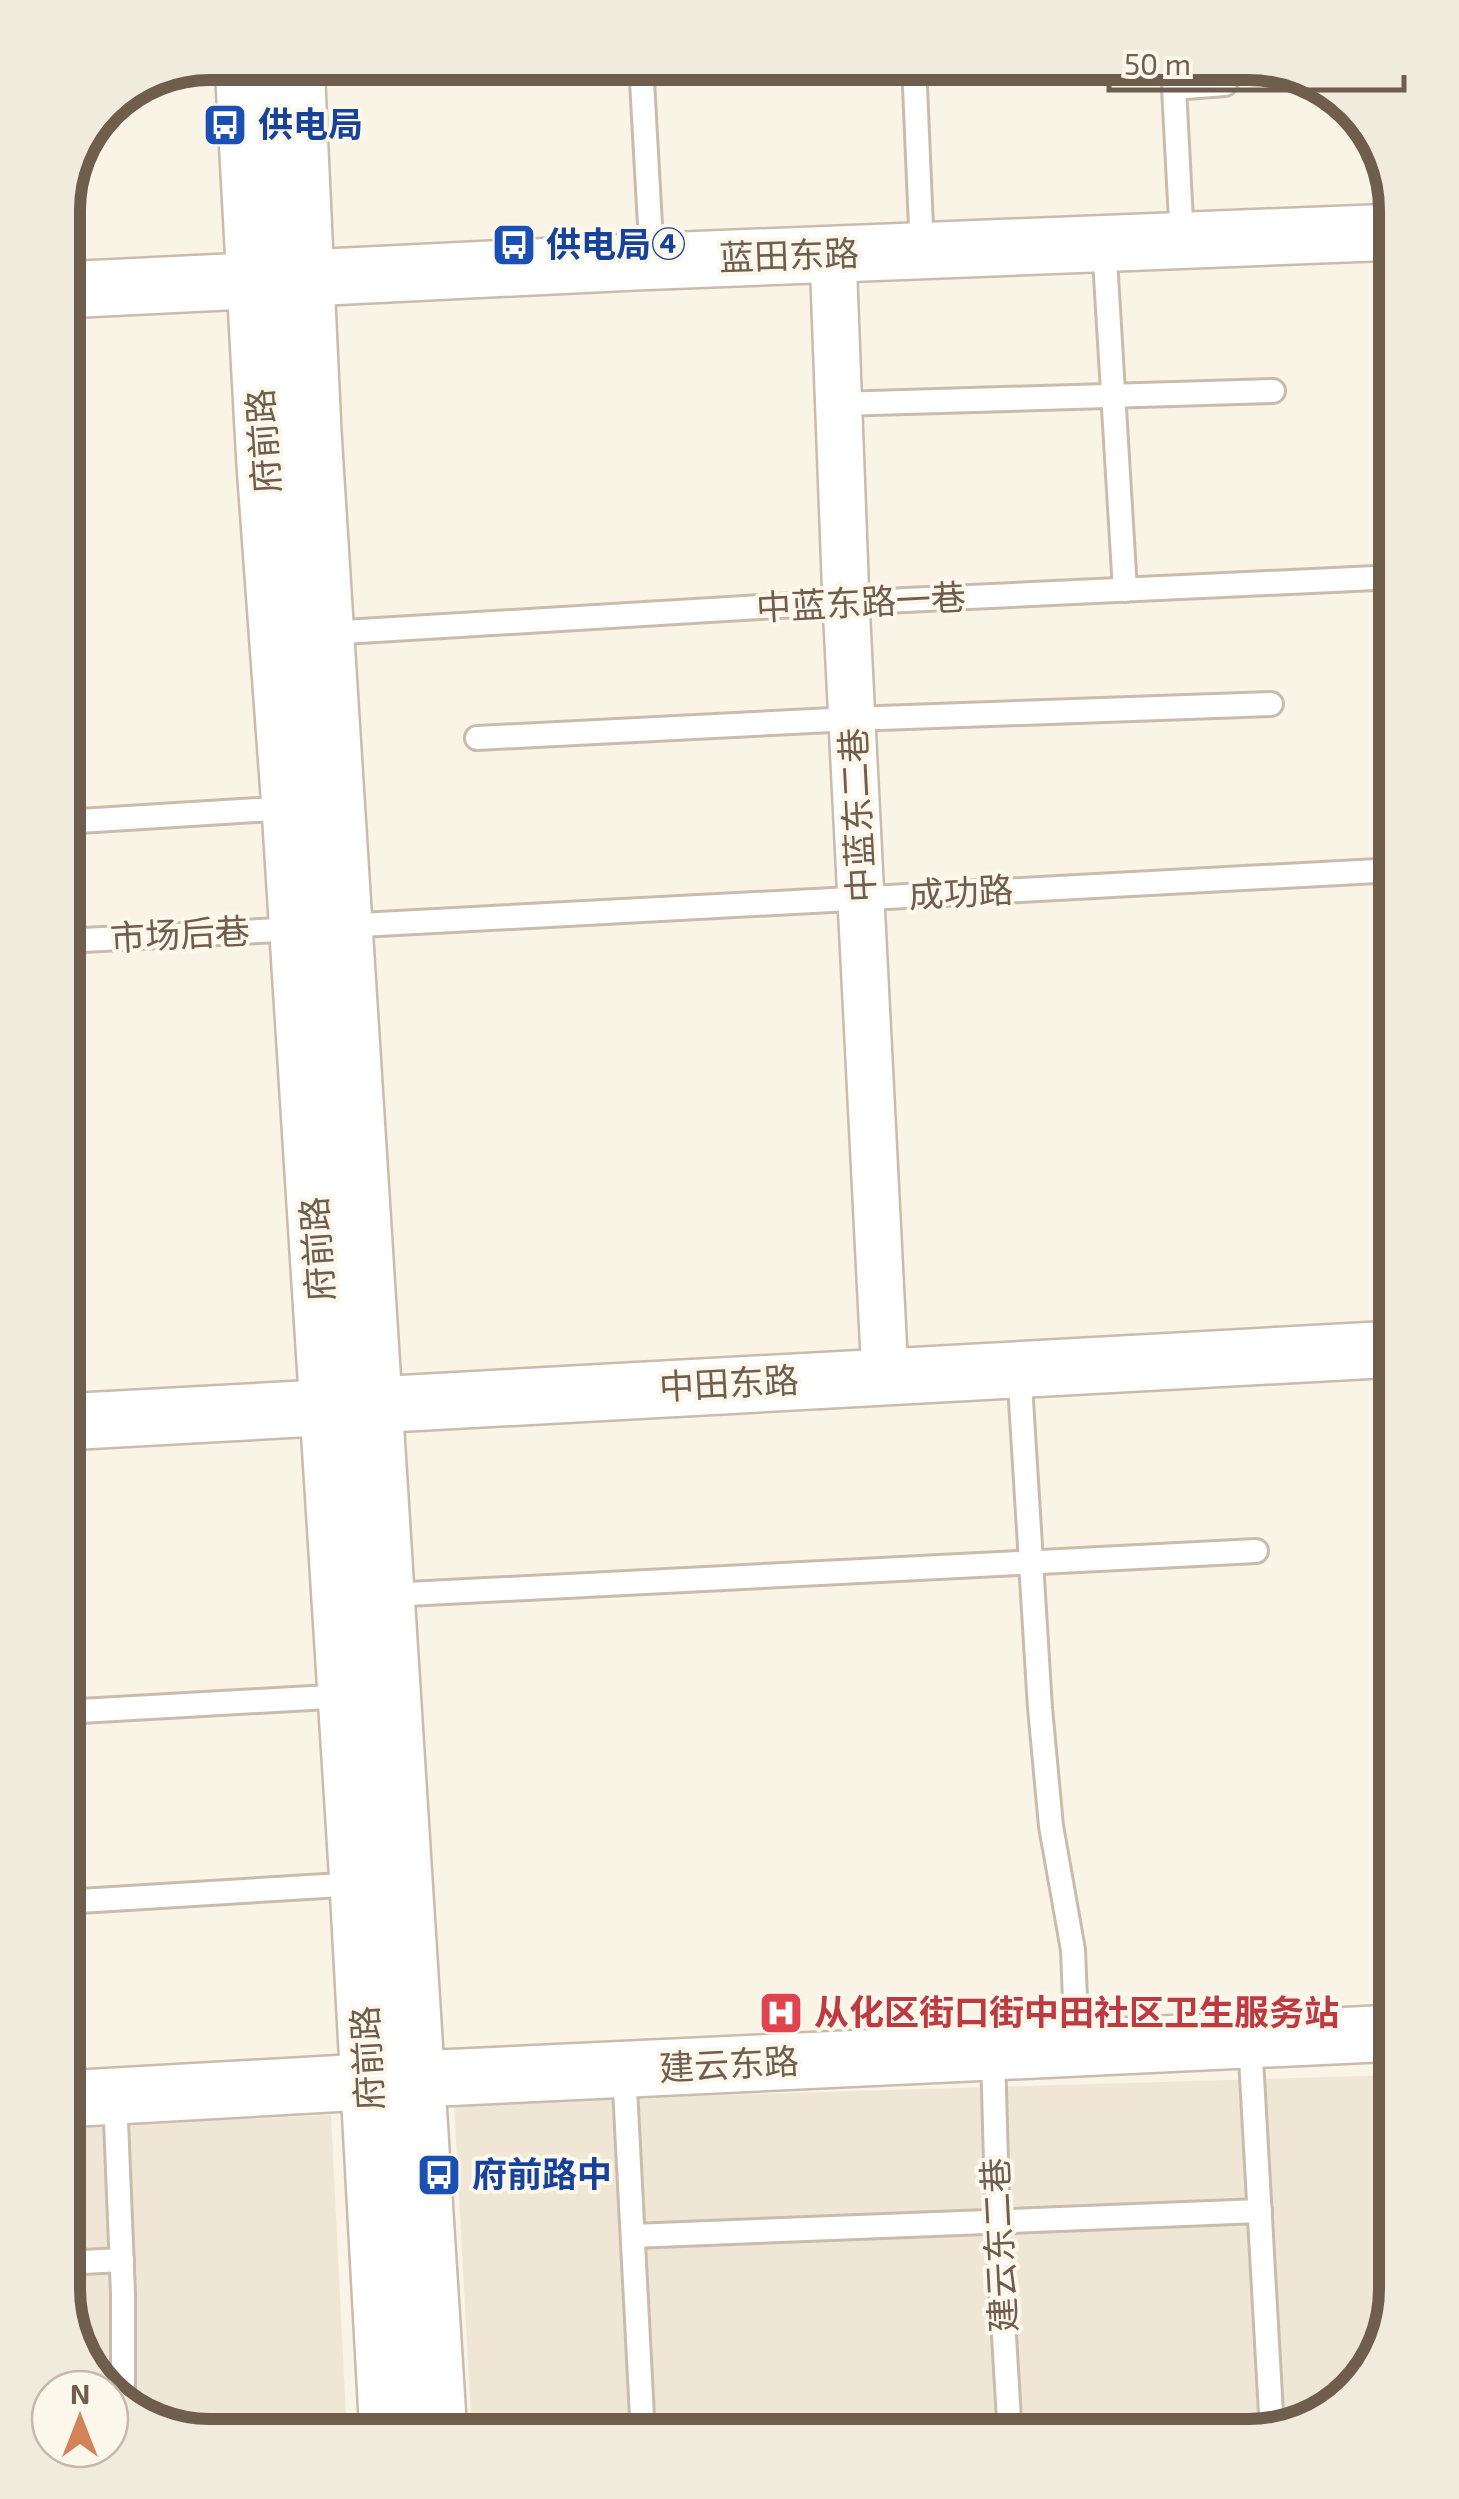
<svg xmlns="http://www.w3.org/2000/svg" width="1459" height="2499" viewBox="0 0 1459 2499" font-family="'Exo 2','Noto Sans SC',sans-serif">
<rect width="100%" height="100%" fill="#f9f4e5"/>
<g fill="#f0e6d5">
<path d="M1396,2075V2290L1372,2371L1314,2422L1249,2436H472L454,2103Z"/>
<path d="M331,2115L347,2436H201L128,2412L77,2354L63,2289V2127Z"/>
</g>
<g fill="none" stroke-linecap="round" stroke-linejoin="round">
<defs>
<g id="service">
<path d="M641,63L652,261"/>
<path d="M914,63L922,251"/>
<path d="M1182,240L1174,88L1225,84L1224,63"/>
<path d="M1104,243L1125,590"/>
<path d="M838,404L1273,391"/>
<path d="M327,633L778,606L1396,577"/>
<path d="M477,738L852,719L1271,704"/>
<path d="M63,822L290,808"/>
<path d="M341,926L1396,870"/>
<path d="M63,941L299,929"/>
<path d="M1019,1368L1040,1708L1051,1826L1073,1950L1077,2049"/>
<path d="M388,1595L1256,1551"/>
<path d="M63,1712L346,1696"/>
<path d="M63,1902L358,1884"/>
<path d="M1250,2041L1272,2431"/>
<path d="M993,2053L998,2236L1010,2436"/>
<path d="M624,2069L643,2436"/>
<path d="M115,2096L123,2294V2406"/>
<path d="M633,2236L1260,2211"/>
<path d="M63,2263L122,2260"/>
</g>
<path id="minor" d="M833,254L846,603L885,1376"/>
<g id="tertiary">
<path d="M243,63L265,465L290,808L358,1884L388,2436"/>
<path d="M296,63L313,432L439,2436"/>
<path d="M63,290L634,262L1396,232"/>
<path d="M63,1422L1396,1349"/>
<path d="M63,2099L418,2079L1396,2033"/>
</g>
</defs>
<use href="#service" stroke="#c9bcad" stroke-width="28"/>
<use href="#minor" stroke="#c9bcad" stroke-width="50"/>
<use href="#tertiary" stroke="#c9bcad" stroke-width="60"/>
<use href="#service" stroke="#fff" stroke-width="22"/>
<use href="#minor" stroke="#fff" stroke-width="45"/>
<use href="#tertiary" stroke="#fff" stroke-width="55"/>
</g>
<defs>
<symbol id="bus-square" viewBox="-11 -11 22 22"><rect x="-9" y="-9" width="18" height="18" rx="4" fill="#1a4fb4" stroke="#fcf7eb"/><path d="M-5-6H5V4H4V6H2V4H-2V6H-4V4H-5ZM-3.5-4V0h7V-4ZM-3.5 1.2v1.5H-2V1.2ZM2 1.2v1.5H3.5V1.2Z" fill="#fff"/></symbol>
<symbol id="hospital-square" viewBox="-11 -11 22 22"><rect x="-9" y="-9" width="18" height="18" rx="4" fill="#e0444e" stroke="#fcf7eb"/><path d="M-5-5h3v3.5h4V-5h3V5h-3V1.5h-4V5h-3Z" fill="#fff"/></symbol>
</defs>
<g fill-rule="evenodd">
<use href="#bus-square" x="200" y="100" width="50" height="50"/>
<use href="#bus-square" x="489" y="220" width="50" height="50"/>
<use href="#hospital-square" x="756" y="1988" width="50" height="50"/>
<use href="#bus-square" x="414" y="2150" width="50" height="50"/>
</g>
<g text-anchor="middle" stroke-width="8" stroke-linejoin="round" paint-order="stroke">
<g font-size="35" font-weight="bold" fill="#164399" stroke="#fcf7eb" text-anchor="start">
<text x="258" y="137">供电局</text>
<text x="546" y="257">供电局④</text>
<text x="472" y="2187">府前路中</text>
</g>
<g font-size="35" fill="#6f5d4e" stroke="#fcf7eb">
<text transform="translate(789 256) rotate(-2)" y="12">蓝田东路</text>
<text transform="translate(264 441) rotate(-94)" y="12">府前路</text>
<text transform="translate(861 603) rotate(-3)" y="12">中蓝东路一巷</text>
<text transform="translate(858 815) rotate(-93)" y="12">中蓝东二巷</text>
<text transform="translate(961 893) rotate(-3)" y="12">成功路</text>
<text transform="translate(180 935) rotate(-3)" y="12">市场后巷</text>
<text transform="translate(318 1249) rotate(-94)" y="12">府前路</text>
<text transform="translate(729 1384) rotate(-3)" y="12">中田东路</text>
<text transform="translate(368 2058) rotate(-93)" y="12">府前路</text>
<text transform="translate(729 2065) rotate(-3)" y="12">建云东路</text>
<text transform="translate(1000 2245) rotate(-93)" y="12">建云东二巷</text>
</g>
<g font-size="35" font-weight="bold" fill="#be3a42" stroke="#fcf7eb" text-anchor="start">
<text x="814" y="2025">从化区街口街中田社区卫生服务站</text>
</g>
</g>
<path d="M0 0H1459V2499H0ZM210 80H1249A130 130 0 0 1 1379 210V2289A130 130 0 0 1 1249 2419H210A130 130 0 0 1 80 2289V210A130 130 0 0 1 210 80Z" fill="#f1ebde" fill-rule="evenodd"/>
<path fill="none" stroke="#6f5d4e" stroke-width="12" d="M210 80H1249A130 130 0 0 1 1379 210V2289A130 130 0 0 1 1249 2419H210A130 130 0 0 1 80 2289V210A130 130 0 0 1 210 80Z"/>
<g transform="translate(80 2419)"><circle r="48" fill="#fcf7eb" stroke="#c4b9ac" stroke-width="2.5"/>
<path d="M0-8L18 38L0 25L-18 38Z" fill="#d3825a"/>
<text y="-15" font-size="28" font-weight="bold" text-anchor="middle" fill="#6f5d4e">N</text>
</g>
<path d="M1109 75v15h295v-15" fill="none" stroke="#6f5d4e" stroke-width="5"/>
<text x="1124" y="75" font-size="30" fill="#6f5d4e" stroke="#fcf7eb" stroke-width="8" paint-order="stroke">50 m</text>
</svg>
